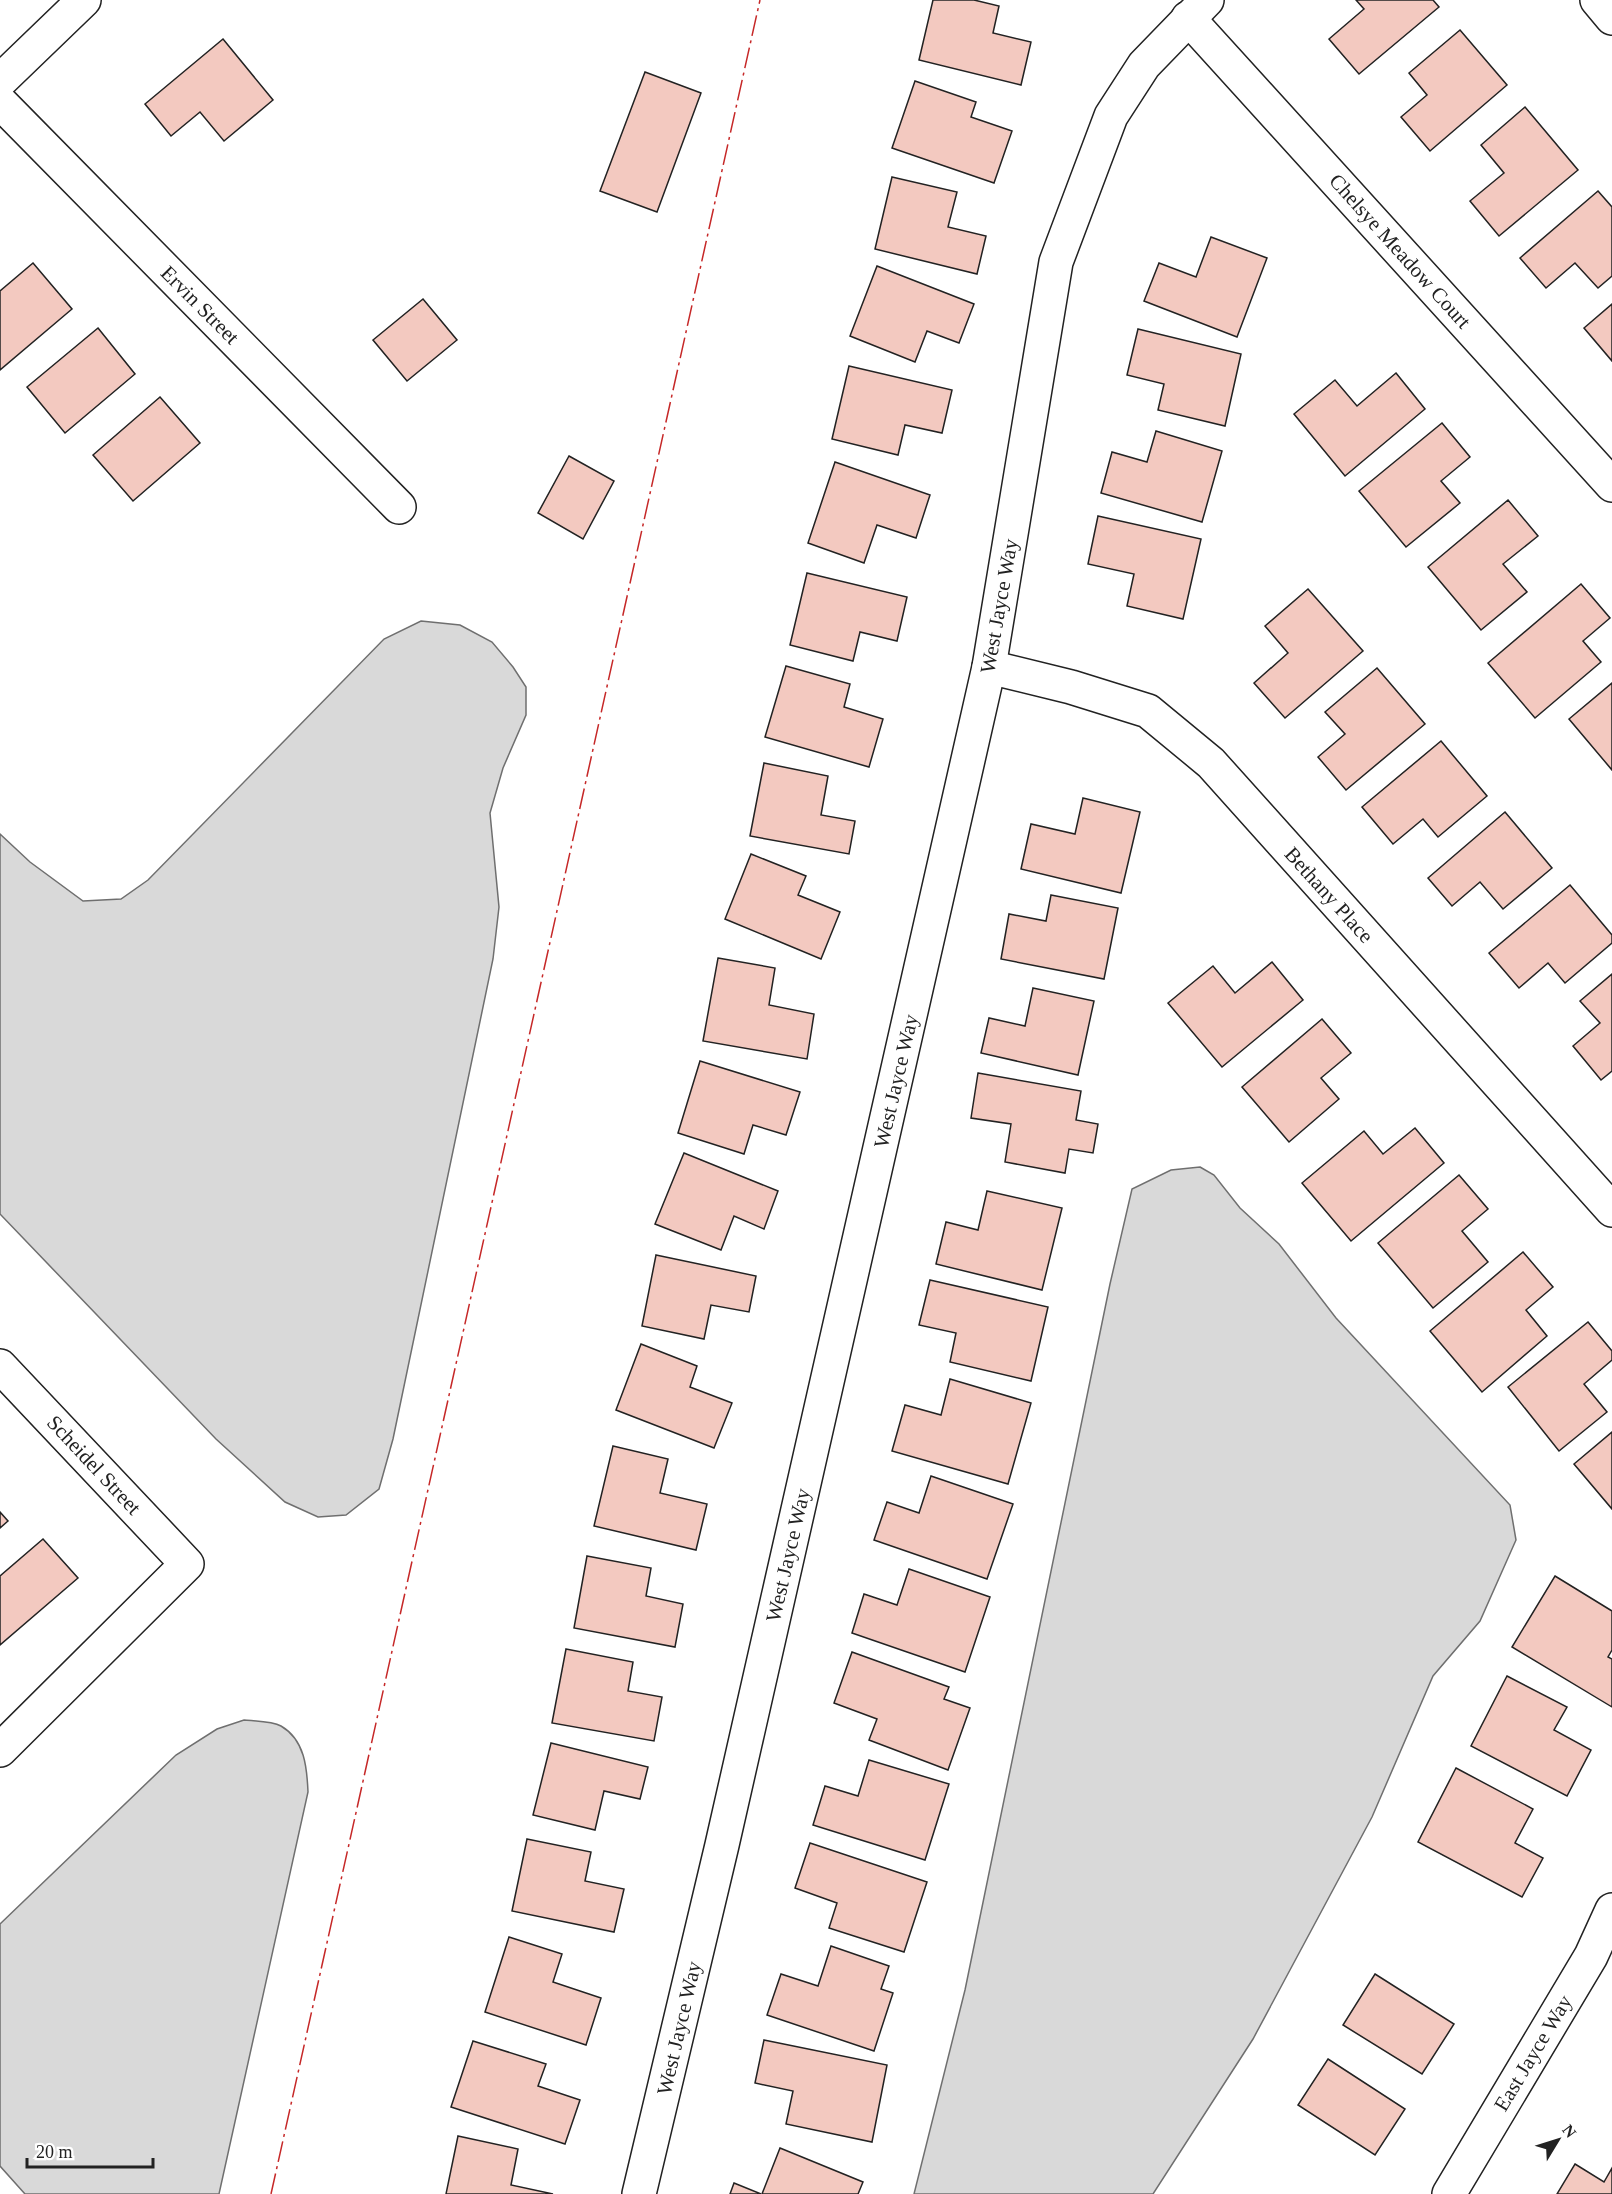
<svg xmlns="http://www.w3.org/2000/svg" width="1612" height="2194" viewBox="0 0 1612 2194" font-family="'Times New Roman',serif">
<rect width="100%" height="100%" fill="#fff"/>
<g fill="#d9d9d9" stroke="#6f6f6f" stroke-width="1.5">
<path d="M421,621L460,625L492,642L513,667L526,687V715L503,768L490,813L499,907L493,959L393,1439L379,1489L346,1515L318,1517L285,1502L216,1439L0,1214V834L30,862L83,901L121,899L148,880L384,639Z"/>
<path d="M1200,1167L1214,1175L1240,1208L1279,1244L1336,1318L1510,1505L1516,1540L1480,1621L1433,1676L1372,1817L1253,2039L1153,2194H914L965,1990L1110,1284L1132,1189L1171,1170Z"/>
<path d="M244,1720C255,1721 272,1721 281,1726C305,1740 307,1768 308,1792L219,2194H25L0,2166V1924L176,1755L217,1729Z"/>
</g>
<g fill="#f3c9c0" stroke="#222" stroke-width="1.5">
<path d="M933,0H974L999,6L993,33L1031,42L1021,85L919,60Z"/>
<path d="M1356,0H1433L1439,7L1359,74L1329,39L1364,9Z"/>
<path d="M1460,30L1507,85L1430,151L1401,117L1427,95L1409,73Z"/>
<path d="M223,39L273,100L224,141L200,112L171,136L145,104Z"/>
<path d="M645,72L701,93L657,212L600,191Z"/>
<path d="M915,81L976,102L971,117L1012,131L994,183L892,148Z"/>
<path d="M1525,107L1578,170L1499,236L1470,201L1504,173L1481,145Z"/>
<path d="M892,177L957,192L948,227L986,236L977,274L875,249Z"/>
<path d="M1598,191L1612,207V276L1598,288L1575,263L1546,288L1520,258Z"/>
<path d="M1211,237L1267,258L1237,337L1144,301L1159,263L1196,277Z"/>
<path d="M33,263L72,309L0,370V291Z"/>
<path d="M877,266L974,304L959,343L927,331L915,362L850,336Z"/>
<path d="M423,299L457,340L407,381L373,340Z"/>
<path d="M1612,304V361L1584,328Z"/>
<path d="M98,328L135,374L65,433L27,387Z"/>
<path d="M1138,329L1241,354L1225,426L1158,410L1164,384L1127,375Z"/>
<path d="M849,366L952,390L942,433L905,425L898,455L832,439Z"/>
<path d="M1396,373L1425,409L1345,476L1294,414L1335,380L1357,406Z"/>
<path d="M160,397L200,443L133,501L93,455Z"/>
<path d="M1442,423L1470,457L1441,481L1460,503L1406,547L1359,491Z"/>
<path d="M1156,431L1222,451L1202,522L1101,493L1112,452L1147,462Z"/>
<path d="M569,456L614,481L583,539L538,513Z"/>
<path d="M835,462L930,495L916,538L877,525L864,563L808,543Z"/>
<path d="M1508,500L1538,536L1503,564L1527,592L1481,630L1428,567Z"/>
<path d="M1098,516L1201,539L1183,619L1127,606L1134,574L1088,564Z"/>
<path d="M807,573L907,597L897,641L860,632L853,661L790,645Z"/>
<path d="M1581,584L1610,618L1583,641L1601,662L1535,718L1488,663Z"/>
<path d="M1308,589L1363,651L1285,718L1254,683L1288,653L1265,626Z"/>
<path d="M786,666L850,684L844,707L883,719L869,767L765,737Z"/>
<path d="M1377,668L1425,724L1346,790L1318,757L1345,734L1325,712Z"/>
<path d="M1612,683V770L1569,719Z"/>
<path d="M1441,741L1487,796L1438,837L1423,819L1393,844L1362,807Z"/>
<path d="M764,763L828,776L821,815L855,821L849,854L750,836Z"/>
<path d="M1083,798L1140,812L1121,893L1021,869L1031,824L1075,834Z"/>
<path d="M1505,812L1552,868L1503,909L1480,882L1452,906L1428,878Z"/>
<path d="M751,854L806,876L798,895L840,912L821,959L725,919Z"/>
<path d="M1570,885L1612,935V943L1565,983L1548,963L1519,988L1489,953Z"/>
<path d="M1051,895L1118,908L1104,979L1001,959L1009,914L1046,921Z"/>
<path d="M718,958L775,968L769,1005L814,1014L807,1059L703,1041Z"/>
<path d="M1272,962L1303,1000L1222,1067L1168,1003L1213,966L1235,993Z"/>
<path d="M1612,974V1071L1601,1080L1573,1046L1600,1023L1580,1001Z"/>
<path d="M1033,988L1094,1001L1078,1075L981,1053L989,1018L1025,1026Z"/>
<path d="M1322,1019L1351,1053L1321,1078L1339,1099L1289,1142L1242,1087Z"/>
<path d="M700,1061L800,1092L786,1135L753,1125L744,1154L678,1133Z"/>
<path d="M978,1073L1081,1091L1076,1120L1098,1124L1093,1153L1069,1149L1065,1173L1005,1162L1011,1124L971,1118Z"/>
<path d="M1415,1128L1444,1163L1351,1241L1302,1183L1364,1131L1383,1154Z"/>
<path d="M684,1153L778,1191L764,1229L734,1216L721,1250L655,1224Z"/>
<path d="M1459,1175L1488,1209L1462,1231L1488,1262L1433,1308L1378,1243Z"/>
<path d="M987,1191L1062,1208L1042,1290L936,1264L946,1222L978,1230Z"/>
<path d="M1523,1252L1553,1287L1526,1310L1547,1336L1482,1392L1430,1331Z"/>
<path d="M656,1255L756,1276L749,1312L711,1305L704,1339L642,1326Z"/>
<path d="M930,1280L1048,1307L1031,1381L950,1362L956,1333L919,1325Z"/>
<path d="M1588,1322L1612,1351V1360L1584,1384L1607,1412L1559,1451L1508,1387Z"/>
<path d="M641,1344L697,1366L690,1387L732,1403L714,1448L616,1410Z"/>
<path d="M950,1379L1031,1403L1008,1484L892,1451L905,1405L941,1415Z"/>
<path d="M1612,1432V1509L1574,1464Z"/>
<path d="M613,1446L668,1459L660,1493L707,1504L696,1550L594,1526Z"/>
<path d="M931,1476L1013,1504L987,1579L874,1540L887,1502L919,1513Z"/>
<path d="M0,1512L8,1521L0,1528Z"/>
<path d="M43,1539L78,1578L0,1645V1576Z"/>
<path d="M587,1556L651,1568L646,1596L683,1604L675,1647L574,1628Z"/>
<path d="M909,1569L990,1597L965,1672L852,1633L864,1594L897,1605Z"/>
<path d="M1555,1576L1612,1611V1650L1608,1657L1612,1659V1707L1512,1647Z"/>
<path d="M566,1649L633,1662L628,1691L662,1697L654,1741L552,1723Z"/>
<path d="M852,1652L949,1687L944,1699L970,1708L948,1770L869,1740L877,1719L834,1703Z"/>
<path d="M1507,1676L1567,1707L1554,1730L1591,1750L1567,1796L1471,1746Z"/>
<path d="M551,1743L648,1767L640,1799L604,1791L595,1830L533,1815Z"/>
<path d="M869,1760L949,1784L925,1860L813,1825L825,1786L858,1796Z"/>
<path d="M1456,1768L1533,1809L1515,1843L1543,1858L1522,1897L1418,1842Z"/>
<path d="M527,1839L591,1852L585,1881L624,1889L614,1932L512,1911Z"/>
<path d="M810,1843L927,1882L904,1952L829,1928L837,1903L795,1888Z"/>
<path d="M509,1937L562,1954L553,1982L601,1998L586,2045L485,2012Z"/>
<path d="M831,1946L889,1966L881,1989L893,1993L874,2051L767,2015L781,1974L818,1986Z"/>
<path d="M1375,1974L1454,2024L1422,2074L1343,2025Z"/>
<path d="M764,2040L887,2065L872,2142L786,2124L793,2091L755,2083Z"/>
<path d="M473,2041L546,2064L538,2086L580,2100L565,2144L451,2107Z"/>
<path d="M1328,2059L1405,2109L1375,2155L1298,2105Z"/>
<path d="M458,2136L518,2149L511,2185L553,2194H446Z"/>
<path d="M780,2148L863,2182L858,2194H762Z"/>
<path d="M1575,2164L1604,2182L1612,2168V2194H1557Z"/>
<path d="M734,2183L761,2194H730Z"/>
</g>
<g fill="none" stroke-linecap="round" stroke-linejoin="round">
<defs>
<g id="minor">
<path d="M1188,18L1612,485"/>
<path d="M0,102L399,507"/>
<path d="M989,667L1071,687L1148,711L1211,763L1612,1210"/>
<path d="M0,1366L187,1564L0,1750"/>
<path d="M639,2194L722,1845L989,667L1056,262L1111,116L1144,65L1207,0"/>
<path d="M1449,2194L1591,1956L1612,1910"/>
</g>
<g id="tertiary">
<path d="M1597,0L1612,18"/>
<path d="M0,81L84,0"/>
</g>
</defs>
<use href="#minor" stroke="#222" stroke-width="36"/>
<use href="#tertiary" stroke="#222" stroke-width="36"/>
<use href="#minor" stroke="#fff" stroke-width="33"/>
<use href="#tertiary" stroke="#fff" stroke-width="33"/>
<path stroke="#c62828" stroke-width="1.5" stroke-dasharray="21 4.5 3 4.5" stroke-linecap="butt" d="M271,2194L760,0"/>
</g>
<g text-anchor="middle" stroke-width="4.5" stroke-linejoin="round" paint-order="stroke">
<g font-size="21" fill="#222" stroke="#fff">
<text transform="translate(1400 251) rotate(48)" y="7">Chelsye Meadow Court</text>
<text transform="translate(200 305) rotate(45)" y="7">Ervin Street</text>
<text transform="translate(999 606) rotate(-80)" y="7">West Jayce Way</text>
<text transform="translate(1329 895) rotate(48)" y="7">Bethany Place</text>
<text transform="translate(896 1081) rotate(-77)" y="7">West Jayce Way</text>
<text transform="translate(94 1465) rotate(47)" y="7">Scheidel Street</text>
<text transform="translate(788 1555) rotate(-77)" y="7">West Jayce Way</text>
<text transform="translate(679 2028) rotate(-77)" y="7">West Jayce Way</text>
<text transform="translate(1533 2053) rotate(-59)" y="7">East Jayce Way</text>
</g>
</g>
<g transform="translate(1558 2140) rotate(52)" stroke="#ffffff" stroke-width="4.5" paint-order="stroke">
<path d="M0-4.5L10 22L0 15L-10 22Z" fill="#222222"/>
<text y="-9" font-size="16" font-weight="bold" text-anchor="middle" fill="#222222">N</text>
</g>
<path d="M27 2158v9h126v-9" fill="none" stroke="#222222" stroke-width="3"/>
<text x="36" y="2158" font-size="18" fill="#222222" stroke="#ffffff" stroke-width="4.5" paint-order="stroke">20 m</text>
</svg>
